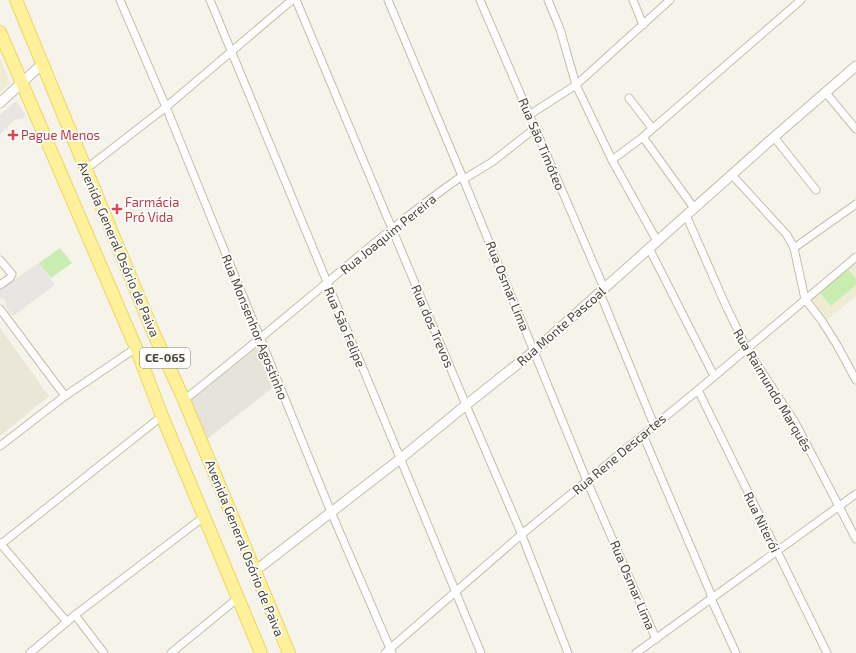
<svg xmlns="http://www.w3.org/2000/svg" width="856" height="653" viewBox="0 0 856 653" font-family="'Exo 2',sans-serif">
<rect width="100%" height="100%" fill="#f6f4ea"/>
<path fill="#eae7d8" d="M0,328L49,396L0,436Z"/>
<path fill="#e6e3db" d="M259,345L276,385L207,439L191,400Z"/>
<g fill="#f0ecd3">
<path d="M0,58L10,83L0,93Z"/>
<path d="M856,261V296L826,321L811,298Z"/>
</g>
<g fill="#c9ecb1">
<path d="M60,248L72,263L51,278L39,263Z"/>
<path d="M848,269L856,279V285L831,306L820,293Z"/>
</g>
<g fill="#e7e6e2">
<path d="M15,102L18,103L26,115L22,119H16L0,134V115Z"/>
<path d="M39,263L55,285L13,316L5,306L6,304L4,300L2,298H0V289Z"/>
</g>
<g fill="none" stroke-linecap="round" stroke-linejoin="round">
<defs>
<g id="minor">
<path d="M120,0L166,107L331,512L392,653"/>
<path d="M210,0L481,653"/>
<path d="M296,0L466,405L519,528L568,653"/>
<path d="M388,0L462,176L587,481L656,639"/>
<path d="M480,0L604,288"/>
<path d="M548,0L560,29L576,85L612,160L657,241"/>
<path d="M633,0L643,25"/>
<path d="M826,93L856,129"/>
<path d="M629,98L652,128"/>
<path d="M529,115L576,85L670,0"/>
<path d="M643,137L694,208"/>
<path d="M774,137L816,190"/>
<path d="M612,160L643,137L801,0"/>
<path d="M86,169L166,107L292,0"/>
<path d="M732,175L787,235L794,248L805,299L822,321L837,345L856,380"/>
<path d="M464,179L492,162L534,129"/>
<path d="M686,215L726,306L747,349L796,424L856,539"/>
<path d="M649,248L714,376"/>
<path d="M794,248L856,204"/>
<path d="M0,260L12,274L10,278L0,285"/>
<path d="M600,293L654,425"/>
<path d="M0,309L65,396"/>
<path d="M698,390L827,653"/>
<path d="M184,400C227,366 269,331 311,296C360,255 409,213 462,176"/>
<path d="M643,435L710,592L713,603L736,653"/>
<path d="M0,446L65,396L136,348"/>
<path d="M0,543L67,622"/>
<path d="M0,545L162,416"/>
<path d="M75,615L104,653"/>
<path d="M30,653L75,615L205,516"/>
<path d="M171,653L238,598"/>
<path d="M385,653L522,534L698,390L856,257"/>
<path d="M636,653L856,494"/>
</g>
<g id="tertiary">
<path d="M0,103L42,64"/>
<path d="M255,571L400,459L466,405L534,351L774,137L856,66"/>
</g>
<g id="primary">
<path d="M16,0L154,334L184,400L289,653"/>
<path d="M0,32L136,348L162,416L261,653"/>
</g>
</defs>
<use href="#minor" stroke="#c2beac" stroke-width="9"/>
<use href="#tertiary" stroke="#c2beac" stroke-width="11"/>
<use href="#primary" stroke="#ecd662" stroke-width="14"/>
<use href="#minor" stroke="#fff" stroke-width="7"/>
<use href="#tertiary" stroke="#fff" stroke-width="9"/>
<use href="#primary" stroke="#fff09a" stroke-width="12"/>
</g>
<g fill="#e0444e" stroke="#fff" stroke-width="1.5">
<path d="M11 129h4v4h4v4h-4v4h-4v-4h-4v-4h4z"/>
<path d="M115 203h4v4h4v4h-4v4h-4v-4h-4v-4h4z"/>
</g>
<g text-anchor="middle" stroke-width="3.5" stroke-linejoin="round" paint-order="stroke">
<rect fill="#fff" stroke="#817e73" stroke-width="1" x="140" y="348" width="50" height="20" rx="3"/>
<g font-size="12" font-weight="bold" fill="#4b4637">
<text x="165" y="362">CE-065</text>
</g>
<g font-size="13" fill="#be3a42" stroke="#fff" text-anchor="start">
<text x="21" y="140">Pague Menos</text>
<text x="125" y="207">Farmácia<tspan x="125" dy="15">Pró Vida</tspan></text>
</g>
<g font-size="13" fill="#4b4637" stroke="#fff">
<text transform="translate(542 144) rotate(67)" y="5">Rua São Timóteo</text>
<text transform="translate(388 234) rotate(-39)" y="5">Rua Joaquim Pereira</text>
<text transform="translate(119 249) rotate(67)" y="5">Avenida General Osório de Paiva</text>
<text transform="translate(508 286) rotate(68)" y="5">Rua Osmar Lima</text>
<text transform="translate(433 326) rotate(67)" y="5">Rua dos Trevos</text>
<text transform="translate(561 326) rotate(-41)" y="5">Rua Monte Pascoal</text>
<text transform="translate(255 327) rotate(68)" y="5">Rua Monsenhor Agostinho</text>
<text transform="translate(345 327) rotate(67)" y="5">Rua São Felipe</text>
<text transform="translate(773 390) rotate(59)" y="5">Rua Raimundo Marquês</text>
<text transform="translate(619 454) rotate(-40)" y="5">Rua Rene Descartes</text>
<text transform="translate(762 522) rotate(64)" y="5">Rua Niterói</text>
<text transform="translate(245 548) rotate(68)" y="5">Avenida General Osório de Paiva</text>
<text transform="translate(633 585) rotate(67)" y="5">Rua Osmar Lima</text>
</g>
</g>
</svg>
